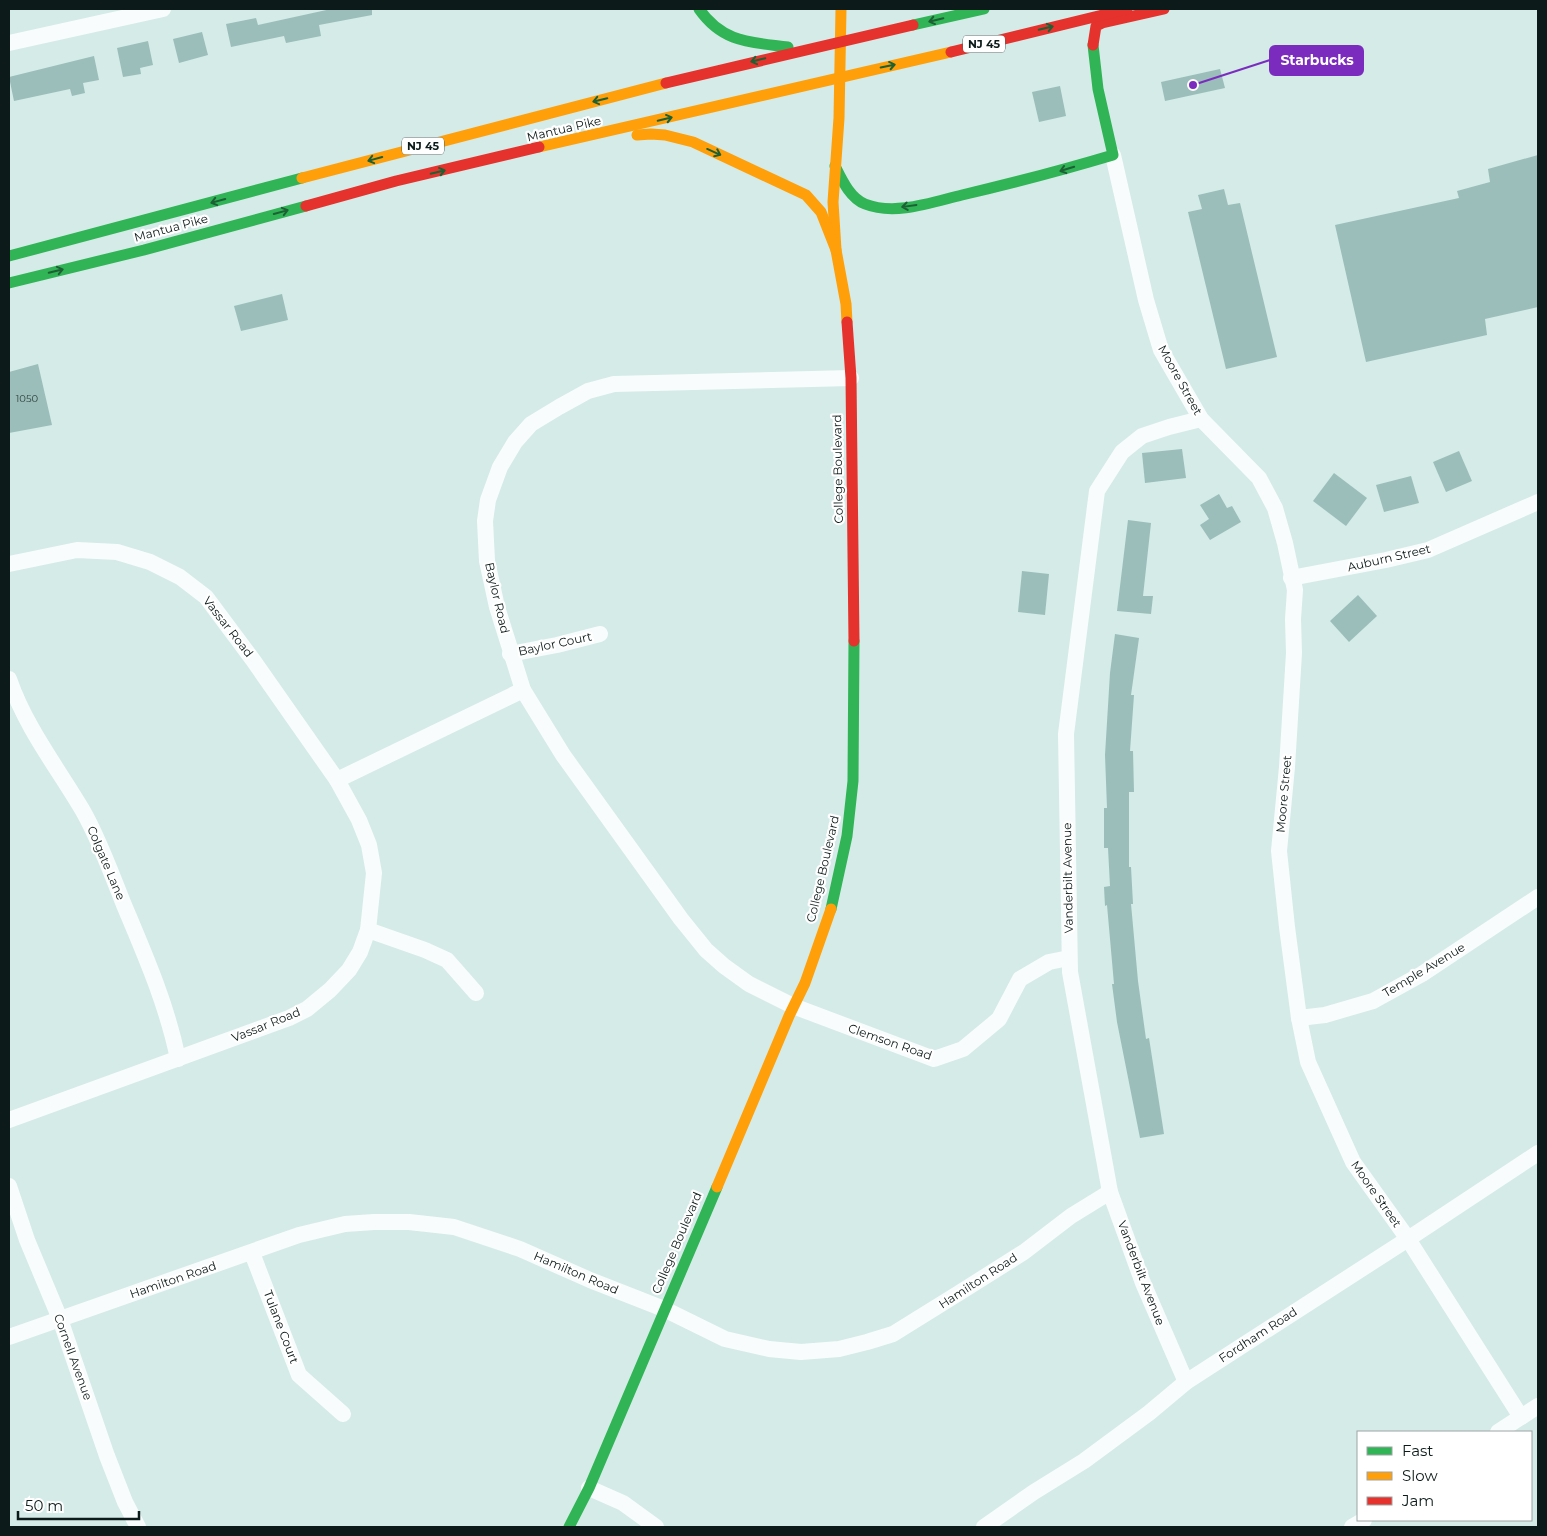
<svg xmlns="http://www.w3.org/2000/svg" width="1547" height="1536" viewBox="0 0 1547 1536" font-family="Montserrat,sans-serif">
<rect width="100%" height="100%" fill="#d4ebe8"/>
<g fill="#9bbeba">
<path d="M331,9H372V15L319,25L321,36L286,43L284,36L231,47L226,24L256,18L258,25Z"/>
<path d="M202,32L208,55L179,63L173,39Z"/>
<path d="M148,41L153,65L140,68L141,74L123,77L117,48Z"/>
<path d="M94,56L99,80L83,83L85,93L72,96L70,89L14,101L9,77Z"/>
<path d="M1220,69L1225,88L1165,101L1161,82Z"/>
<path d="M1060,86L1066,116L1039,122L1032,92Z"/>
<path d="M1538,155V307L1485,319L1487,335L1366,362L1335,225L1459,198L1457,191L1490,182L1488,169Z"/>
<path d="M1224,189L1228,205L1240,203L1277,357L1226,369L1188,212L1202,209L1198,195Z"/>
<path d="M282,294L288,320L241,331L234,306Z"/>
<path d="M38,364L52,425L9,433V372Z"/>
<path d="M1182,449L1186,478L1145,483L1142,453Z"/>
<path d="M1459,451L1472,481L1446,492L1433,462Z"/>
<path d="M1334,473L1367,498L1346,526L1313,501Z"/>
<path d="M1411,476L1419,503L1384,512L1376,485Z"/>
<path d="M1219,494L1227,508L1232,506L1241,522L1210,540L1200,525L1209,519L1200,505Z"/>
<path d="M1128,520L1151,523L1143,596H1153L1151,614L1117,611Z"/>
<path d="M1022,571L1049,574L1045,615L1018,612Z"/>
<path d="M1358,595L1377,616L1349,642L1330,621Z"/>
<path d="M1115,634L1139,638L1131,695H1134L1130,751H1133L1134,792H1129V867H1131L1133,904H1131L1138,981L1146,1039L1149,1038L1164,1134L1140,1138L1117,1022L1112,984H1114L1107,905L1105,906L1104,887L1110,886L1108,848H1104V808H1107L1105,755L1110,673Z"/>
</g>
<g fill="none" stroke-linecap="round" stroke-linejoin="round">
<g stroke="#f9fcfc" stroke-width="16">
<path d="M9,43L163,9"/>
<path d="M1113,155L1146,300L1161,350L1201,419L1259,478L1275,508L1285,543L1295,590L1293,619L1294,653L1287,767L1279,851L1287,927L1299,1018L1308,1062L1353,1162L1408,1239L1521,1417"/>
<path d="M851,378L614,384L588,391L559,407L531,424L515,442L500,467L488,500L485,521L487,561L497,607L523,690L563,755L681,919L706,950L724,966L749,984L793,1006L934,1059L963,1049L999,1019L1020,979L1049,962L1069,958"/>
<path d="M9,564L77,550L117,552L150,562L180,577L206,597L253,660L337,780L359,820L369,845L374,873L368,930L360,952L349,970L330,990L307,1009L289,1018L9,1120"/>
<path d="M1291,578L1386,560L1428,550L1538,502"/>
<path d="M510,654L557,645L600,634"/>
<path d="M9,679C26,728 57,767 83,811C100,841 111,873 124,905C145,955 167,1005 178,1059"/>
<path d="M337,780L523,690"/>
<path d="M368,930L425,950L447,960L476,993"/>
<path d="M1299,1018L1325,1015L1373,1001L1422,974L1538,897"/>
<path d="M9,1186L27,1240L60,1319L107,1456L125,1502L138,1527"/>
<path d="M252,1253L299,1375L343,1414"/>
<path d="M9,1337L299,1235L345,1224L374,1222H409L454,1227L520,1249L590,1280L664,1309L725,1339L769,1349L801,1352L839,1349L867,1342L893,1334L959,1293L1024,1252L1071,1216L1110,1192"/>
<path d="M1186,1382L1143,1283L1110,1192L1070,972L1066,734L1097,491L1122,452L1142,436L1169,427L1201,419"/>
<path d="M1498,1432L1538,1406"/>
<path d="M589,1488L623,1503L656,1527"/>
<path d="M984,1527L1034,1492L1084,1461L1149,1413L1186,1382L1408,1239L1538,1153"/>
<path d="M1352,1527L1364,1520"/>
</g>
<g stroke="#30b455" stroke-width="11">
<path d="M699,9C723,43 750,42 788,47"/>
<path d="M913,25L984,9"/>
<path d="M835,166C842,180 850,198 865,204C895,216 933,202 962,195C1013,183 1063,170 1113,155L1098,89L1093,45"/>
<path d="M9,256L302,178"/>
<path d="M9,283L144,250L306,206"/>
<path d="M831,909L847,836L853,781L854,641"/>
<path d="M569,1527L589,1488L717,1187"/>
</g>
<g stroke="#ff9f0a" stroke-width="11">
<path d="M841,9L839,118L833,202L836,250L846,304L847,322"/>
<path d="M637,135L651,134L665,135L693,142L806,195L821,212L836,250"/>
<path d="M539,147L951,52"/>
<path d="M302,178L666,83"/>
<path d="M717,1187L789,1016L805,983L831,909"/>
</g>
<g stroke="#e5322d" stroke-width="11">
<path d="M1093,45L1096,26L1102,23L1164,9"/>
<path d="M951,52L1127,9"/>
<path d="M666,83L913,25"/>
<path d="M306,206L396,181L539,147"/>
<path d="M847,322L851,378L854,641"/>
</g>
</g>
<defs><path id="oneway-shaft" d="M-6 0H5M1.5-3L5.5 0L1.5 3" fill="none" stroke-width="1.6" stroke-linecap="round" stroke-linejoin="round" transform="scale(1.25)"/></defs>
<g stroke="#1c6034">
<use href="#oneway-shaft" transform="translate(936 20) rotate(167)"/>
<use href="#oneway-shaft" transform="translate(1046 28) rotate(-14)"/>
<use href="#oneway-shaft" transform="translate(758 60) rotate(166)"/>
<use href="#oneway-shaft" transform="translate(888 66) rotate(-12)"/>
<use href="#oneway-shaft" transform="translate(600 100) rotate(166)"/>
<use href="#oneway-shaft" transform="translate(665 119) rotate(-13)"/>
<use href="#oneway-shaft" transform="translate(714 152) rotate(24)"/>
<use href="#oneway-shaft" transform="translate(375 159) rotate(165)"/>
<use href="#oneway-shaft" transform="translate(1067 169) rotate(163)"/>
<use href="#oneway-shaft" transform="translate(438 172) rotate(-13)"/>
<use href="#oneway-shaft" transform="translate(218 201) rotate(165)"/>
<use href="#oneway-shaft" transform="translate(909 206) rotate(172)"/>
<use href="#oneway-shaft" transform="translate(281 212) rotate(-15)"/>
<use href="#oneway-shaft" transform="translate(56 271) rotate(-14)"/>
</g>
<g text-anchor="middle" stroke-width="4.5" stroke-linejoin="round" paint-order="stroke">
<g font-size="10" fill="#304441">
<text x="27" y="402">1050</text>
</g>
<g fill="#fff" stroke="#555f5e" stroke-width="1">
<rect x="963" y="35.5" width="42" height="17" rx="4"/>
<rect x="402" y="137.5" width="42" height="17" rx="4"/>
</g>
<g font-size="11" font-weight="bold" fill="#0c1b19">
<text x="984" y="48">NJ 45</text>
<text x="423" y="150">NJ 45</text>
</g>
<g font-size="12" fill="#0c1b19" stroke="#fff">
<text transform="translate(564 129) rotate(-13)" y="4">Mantua Pike</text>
<text transform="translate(171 228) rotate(-15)" y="4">Mantua Pike</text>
<text transform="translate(1180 380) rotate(61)" y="4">Moore Street</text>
<text transform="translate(838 469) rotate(-91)" y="4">College Boulevard</text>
<text transform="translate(1389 558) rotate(-13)" y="4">Auburn Street</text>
<text transform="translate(497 598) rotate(77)" y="4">Baylor Road</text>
<text transform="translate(228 627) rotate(52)" y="4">Vassar Road</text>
<text transform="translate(555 644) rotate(-12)" y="4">Baylor Court</text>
<text transform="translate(1284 794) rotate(-85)" y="4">Moore Street</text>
<text transform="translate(106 863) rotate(67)" y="4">Colgate Lane</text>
<text transform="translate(823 869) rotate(-77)" y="4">College Boulevard</text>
<text transform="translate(1068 878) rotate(-91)" y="4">Vanderbilt Avenue</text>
<text transform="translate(1424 970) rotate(-31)" y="4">Temple Avenue</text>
<text transform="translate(266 1025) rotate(-22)" y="4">Vassar Road</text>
<text transform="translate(890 1042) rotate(19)" y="4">Clemson Road</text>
<text transform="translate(1376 1194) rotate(55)" y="4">Moore Street</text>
<text transform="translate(677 1243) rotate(-67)" y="4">College Boulevard</text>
<text transform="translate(576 1273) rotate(23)" y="4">Hamilton Road</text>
<text transform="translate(1141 1273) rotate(69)" y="4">Vanderbilt Avenue</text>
<text transform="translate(173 1280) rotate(-19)" y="4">Hamilton Road</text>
<text transform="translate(978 1281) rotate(-33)" y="4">Hamilton Road</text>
<text transform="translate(281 1327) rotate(69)" y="4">Tulane Court</text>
<text transform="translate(1258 1335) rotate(-33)" y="4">Fordham Road</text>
<text transform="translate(73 1357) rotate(70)" y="4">Cornell Avenue</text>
</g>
</g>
<path fill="none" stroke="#7b2cbf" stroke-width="2" d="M1193 85L1270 60"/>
<circle fill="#7b2cbf" stroke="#fff" stroke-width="2" cx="1193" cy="85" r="5"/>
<rect fill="#7b2cbf" stroke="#7b2cbf" stroke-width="2" x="1270" y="46" width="93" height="29" rx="5"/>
<g font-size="14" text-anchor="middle" font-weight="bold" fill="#fff">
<text x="1317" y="65">Starbucks</text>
</g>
<rect width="1547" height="1536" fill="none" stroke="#0c1b19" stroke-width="20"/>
<rect x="1357" y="1431" width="175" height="90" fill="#ffffff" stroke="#9ea4a3"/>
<rect x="1367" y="1447" width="25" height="8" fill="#30b455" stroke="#9ea4a3"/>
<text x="1402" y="1456" font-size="15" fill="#0c1b19">Fast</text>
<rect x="1367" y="1472" width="25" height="8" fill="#ff9f0a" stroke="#9ea4a3"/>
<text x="1402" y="1481" font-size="15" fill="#0c1b19">Slow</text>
<rect x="1367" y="1497" width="25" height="8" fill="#e5322d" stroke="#9ea4a3"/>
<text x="1402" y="1506" font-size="15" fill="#0c1b19">Jam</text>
<path d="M18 1511v8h121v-8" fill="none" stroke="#0c1b19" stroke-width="2.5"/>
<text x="25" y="1511" font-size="15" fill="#0c1b19" stroke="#ffffff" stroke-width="4" paint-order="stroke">50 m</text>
</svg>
